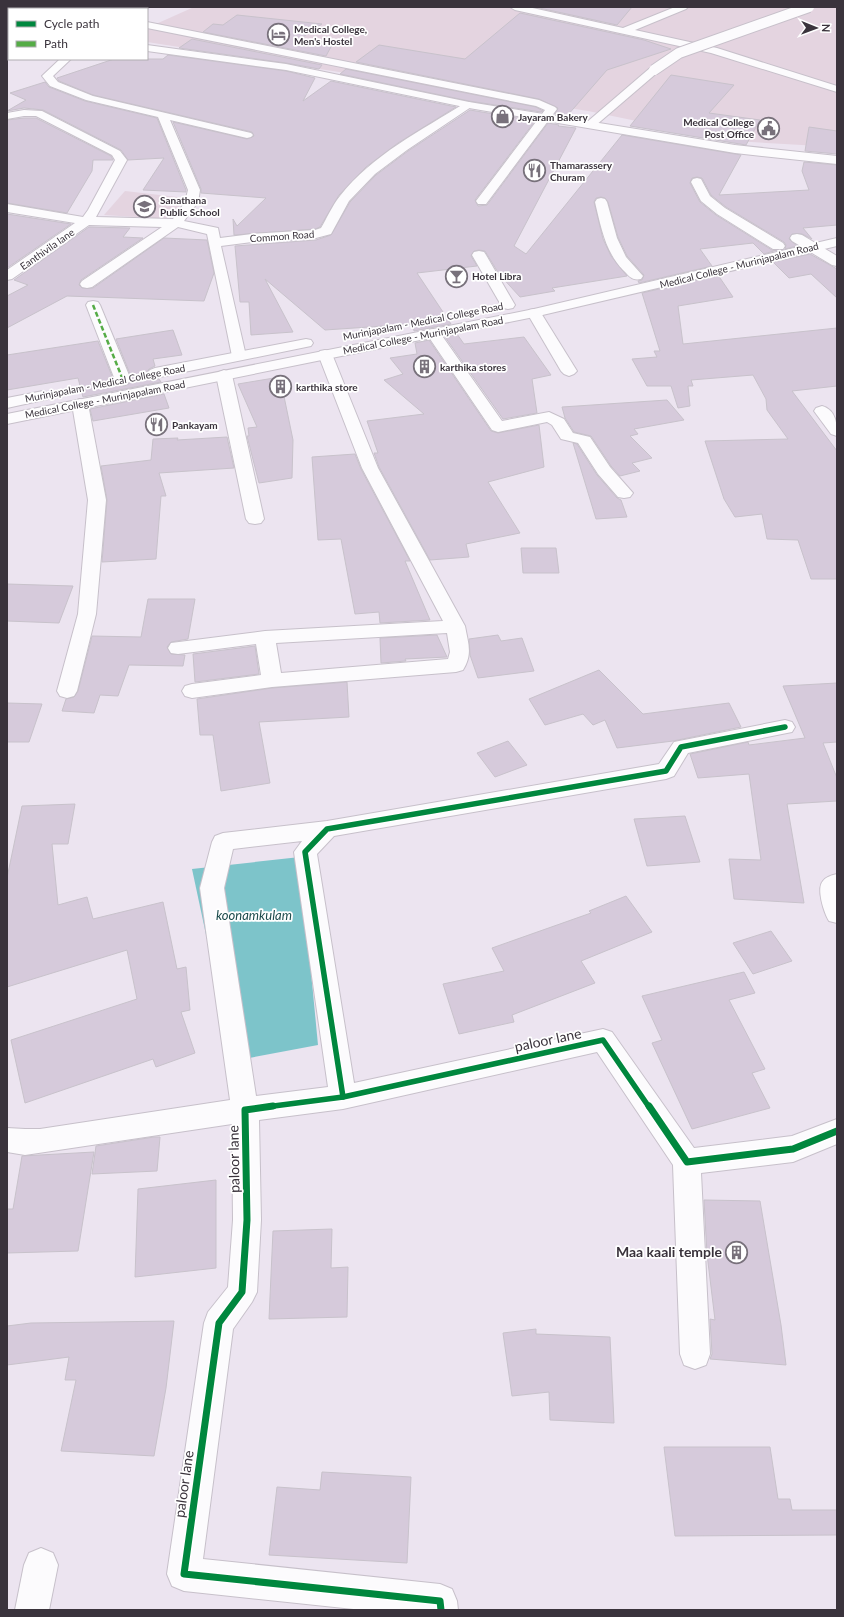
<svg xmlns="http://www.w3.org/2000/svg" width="844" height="1617" viewBox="0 0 844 1617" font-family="Lato,sans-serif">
<rect width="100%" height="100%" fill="#ece4f0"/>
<g fill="#e4d4e0">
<path d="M194,7H837V147L734,141L588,111L147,42V28Z"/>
<path d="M125,191L186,198L169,219L104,215Z"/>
</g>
<path fill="#7dc4ca" d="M300,857L318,1045L233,1061L192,869Z"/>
<g fill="#d6cadb" stroke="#c8c2cb">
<path d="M535,7H632L617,25Z"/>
<path d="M520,13L644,40L671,49L607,70L567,116L555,114L558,108L539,99L356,62L379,45L465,59Z"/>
<path d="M237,15L322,24L297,41L333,43L326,56L203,32L213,24L223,25Z"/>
<path d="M192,39L322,65L319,69L286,63L179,48Z"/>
<path d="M168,55L286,71L315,78L303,101L331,81L456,107L398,143L366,167L339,195L320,227L315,229L234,235L233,219L237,226L266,198L201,193V189L173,122L247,139L254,136L252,132L93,95L59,81L57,78L114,59H163Z"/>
<path d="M346,69L536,107L543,111L541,112L469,101L340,74Z"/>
<path d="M671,75L734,85L709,113L760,120L746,145L630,126Z"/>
<path d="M45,82L49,87L85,101L157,118L186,190V192L143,190L164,158L128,160L121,150L43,110L24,108L7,111L26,100L10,93Z"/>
<path d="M470,110L535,121L475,200L478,206L487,205L548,123L559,125L558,126L576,128L514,246L526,254L622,135L741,155L719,195L809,190L802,171L804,162L837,165V225L803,228L812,239L802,234H792L789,239L797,246L785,249L786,245L784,242L726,207L711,195L702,178L697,177L692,178L690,183L700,202L716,215L772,250H777L764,254L753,243L700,249L712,266L639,283L638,281L642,280L644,275L627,256L618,237L608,202L605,198L601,197L596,198L594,202L603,239L611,256L627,276L552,288L555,291L520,297L499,274L485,251L479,250L474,251L471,256L477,266L417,273L451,324L414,331L413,324L325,330L265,279L293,332L251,335L249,302H240L235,246L316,240L331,235L350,202L376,175L408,151Z"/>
<path d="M24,118H36L111,156L113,160H93L92,171L67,213L7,203V120Z"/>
<path d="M809,127L837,131V154L805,151Z"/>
<path d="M7,214L71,224L7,268Z"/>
<path d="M89,227L130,228L123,237L143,238L81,280L79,285L82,288H93L164,238L207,240L214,273L204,301L67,296L7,328V296L28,285L14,280Z"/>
<path d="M810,254L837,269V298L811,274L789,278L773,262Z"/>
<path d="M718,275L733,297L678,306L683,344L837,328V386L792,391L837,451V579H811L798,540L767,539L762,514L735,517L724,499L705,441L788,439L767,410L766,399L753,375L691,380L693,386H688L690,406L678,408L671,386H647L632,359L657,357L654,351H660L642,293Z"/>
<path d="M173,330L182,355L153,359L155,366L149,369L146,373L149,377L154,379H159L161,382L83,397L78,378L7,390V355L98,341L114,381L117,384L124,386L129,384L132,379L116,339Z"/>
<path d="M457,334L464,344L524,337L551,375L532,379L537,413L503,419L445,337Z"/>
<path d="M429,340L491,431L498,433L539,425L544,467L488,482L520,533L466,544L469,557L430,560L379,467L374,453H378L367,421L424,414L384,380L403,374L390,358L417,354L415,343Z"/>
<path d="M280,377L293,440L292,478L259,483L247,436H249L248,428L257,427L238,384Z"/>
<path d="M164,394L169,408L93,421L90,409Z"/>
<path d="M667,400L684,420L634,429L638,434L630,436L652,458L632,463L640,471L620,476L611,466L591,436L574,432L565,418L562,407Z"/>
<path d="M227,437L234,468L159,473L166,496H161L156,559L102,562L107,500L101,466L151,460L153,439L178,438L177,440Z"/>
<path d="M573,443L577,444L597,475L617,498L621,500L627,517L596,519Z"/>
<path d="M355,454L361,469L410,561H405L430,620L380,623L379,612L355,614L341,539L318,540L312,457Z"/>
<path d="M521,548H556L559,573H523Z"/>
<path d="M7,584L73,586L59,623L7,621Z"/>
<path d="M148,599H195L188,639L171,642L167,647L171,654L185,655L183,666L129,665L118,696L100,695L94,713L62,711L66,699L74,697L78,691L92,636L141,637Z"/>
<path d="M437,635L447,657L405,659L406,661L381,663L380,638Z"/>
<path d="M498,635L501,641L522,638L534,671L478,678L470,655L469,639Z"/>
<path d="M255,646L259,674L195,682L193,654Z"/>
<path d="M599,670L643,714L729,703L741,727L673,741L617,748L605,720L593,725L583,714L545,725L529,699Z"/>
<path d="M347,682L349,717L259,722L270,783L221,791L213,735H200L197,699L272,688Z"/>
<path d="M837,683V742L823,743L837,778V801L787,804L804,903L734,899L729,859L761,860L749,774L698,778L690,754L748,742L749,745L805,738L783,686Z"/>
<path d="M7,703L42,704L29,742H7Z"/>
<path d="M508,741L527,765L495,777L477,753Z"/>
<path d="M75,804L68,844H52L58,905L87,897L93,919L163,902L177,969L186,967L190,1010L181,1012L195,1053L156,1067L153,1059L25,1103L11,1040L137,999L127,950L7,987V878L22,806Z"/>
<path d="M685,816L700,862L647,866L634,819Z"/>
<path d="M626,896L652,932L581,961L595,983L512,1015L514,1022L459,1034L443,984L504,971L492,948L591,913L589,911Z"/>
<path d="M771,931L792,961L753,974L733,943Z"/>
<path d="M744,972L755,993L729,1000L765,1069L752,1073L770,1108L692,1129L652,1043L662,1040L642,996Z"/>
<path d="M154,1137H160L157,1171L92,1174L96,1146Z"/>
<path d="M94,1152L78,1251L7,1253V1209H13L22,1156Z"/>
<path d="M216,1180V1268L135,1277L138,1189Z"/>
<path d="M704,1200L760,1201L781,1325L786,1365L710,1359L712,1354L710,1319L715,1320L707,1254Z"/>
<path d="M332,1229L331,1268L348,1267L347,1317L269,1319L273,1231Z"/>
<path d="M174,1321L166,1388L154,1456L61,1451L76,1380H65L69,1357L7,1365V1326L31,1323Z"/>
<path d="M536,1329V1334L610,1337L614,1423L550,1420L549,1392L512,1396L503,1333Z"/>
<path d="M664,1447H770L778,1499H790L792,1510H837V1535L675,1536Z"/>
<path d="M322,1472L411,1477L407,1563L269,1555L277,1487L320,1490Z"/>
</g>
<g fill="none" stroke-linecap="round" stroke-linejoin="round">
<defs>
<g id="minor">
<path d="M26,7H38L36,9H24Z"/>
<path d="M74,7H85L83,9H72Z"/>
<path d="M137,7H149L147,9H135Z"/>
<path d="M510,7H528L623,28L675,7H688L686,9L635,30L717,48L837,86V92L711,53L515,10Z"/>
<path d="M9,16V22L7,23V17Z"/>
<path d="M147,22L539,100L555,107L557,109L486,204H478L476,201L545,110L536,106L147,28Z"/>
<path d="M60,59H71L53,76L58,82L93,96L251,133L253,135L251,137L247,138L170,120L200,190L198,202L184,221L218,228L220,238L252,234L315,230L321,228C327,218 332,206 340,196C372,155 422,130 465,103L469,102L474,105L407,150L375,174L349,201L331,234L316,238L252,242L221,246L246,356L244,359L239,360L234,359L232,356L207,234L178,227L92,287L87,288L82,287L80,284L82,281L162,227L89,225L12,279L7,280V270L75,223L7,212V204L83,217L88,210L115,160L112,155L36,116H24L7,119V113L24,110L42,111L120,151L127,160L96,217L173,219L185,202L188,190L158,117L86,100L50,86L42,76Z"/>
<path d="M654,67L658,68L659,70L658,72L595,126H587L585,124L587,122L650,68Z"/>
<path d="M697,178L701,179L710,196L725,208L783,243L785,246L783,249H773L717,214L701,201L691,182L693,179Z"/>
<path d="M601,198L605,199L607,202L617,238L626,257L643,276L641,279C632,281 629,276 623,270C605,251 601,227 595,202L597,199Z"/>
<path d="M797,234L802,235L837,256V266L832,265L792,241L790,238L792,235Z"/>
<path d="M479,251L484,252L486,255L515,305L513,308L508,309L503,308L501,305L472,255L474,252Z"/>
<path d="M93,301L98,302L100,305L131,380L128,383L123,385L118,383L115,380L86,305L88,302Z"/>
<path d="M534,309L539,310L541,313L577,371L574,374L569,376L564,374L561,371L527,313L529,310Z"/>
<path d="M433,329L438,330L502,421L549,412L564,419L573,433L590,437L610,467L633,493L630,497L624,498L618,497L598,474L578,443L561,439L552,425L547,422L498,432L492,430L426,333L428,330Z"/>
<path d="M325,350L330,351L332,354L378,468L465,626C468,643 473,654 463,670L456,672L272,687L192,698L185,696L182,691L185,686L192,684L261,675L256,644L178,654L171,653L168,648L171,643L265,631L443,621L362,468L318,354L320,351ZM447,633L450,652L448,659L281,673L276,643Z"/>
<path d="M224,370L229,372L232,375L264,519L261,523L255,524L249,523L246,519L216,375L219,372Z"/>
<path d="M80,399L86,401L88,404L106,500L96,614L77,691L74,696L67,698L60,696L57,691L78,614L88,500L72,404L74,401Z"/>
<path d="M822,406C836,410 837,424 837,436L831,434L814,411L816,408Z"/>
<path d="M785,720L792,722L795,727L792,732L688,753L674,776L666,779L334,836L317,854L354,1083L603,1029L612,1032L694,1148L792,1136L837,1119V1144L793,1162L701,1173L710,1354L706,1365L695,1369L684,1365L680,1354L673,1165L597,1052L343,1109L259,1120L261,1220L257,1292L252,1302L233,1329L203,1559L440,1584L452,1589L457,1601L458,1610H363L184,1591L172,1586L167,1574L204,1323L208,1312L228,1287L233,1220L232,1124L25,1155L7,1152V1128L25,1129H40L230,1100L200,888L212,842L215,836L223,833L327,821L659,764L674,742ZM302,841L294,852L328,1087L256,1096L224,888L233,849Z"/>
<path d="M837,874V923L829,921C824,913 816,888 823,881C826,877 832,875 837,874Z"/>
<path d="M41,1548L53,1553L58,1565L49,1610H15L24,1565L29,1553Z"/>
</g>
<g id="major">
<rect x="7" y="30" width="2" height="6"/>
<path d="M147,45L286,64L469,102L735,145L837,156V164L735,153L469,108L286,70L147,51Z"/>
<path d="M837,238V246L534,317L7,424V414L534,309Z"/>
<path d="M306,339L311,340L313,343L311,346L155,378L150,376L147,373L150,370L155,368Z"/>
<path d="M43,391L48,393L51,396L48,399L7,408V398Z"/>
</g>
</defs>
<use href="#minor" stroke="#c7c0ca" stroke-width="2"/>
<use href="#major" stroke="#c7c0ca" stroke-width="2"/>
<use href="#minor" fill="#fcfbfd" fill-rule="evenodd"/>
<use href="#major" fill="#fcfbfd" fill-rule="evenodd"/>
<defs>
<path id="minor-bridge" d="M654,70L679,53L809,7"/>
</defs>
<use href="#minor-bridge" stroke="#c7c0ca" stroke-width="12" stroke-linecap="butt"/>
<use href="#minor-bridge" stroke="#fcfbfd" stroke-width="10"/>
<path stroke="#55ac46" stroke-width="2.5" stroke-dasharray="5 2.5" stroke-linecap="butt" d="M93,305L123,380"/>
<defs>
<g id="cycleway-far1">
<path d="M343,1097L305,852L327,829L666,771L681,747L785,727"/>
<path d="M266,1107L343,1097L603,1040L649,1107"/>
</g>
<g id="cycleway">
<path d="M273,1106L245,1110L247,1220L242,1292L219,1323L184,1574L440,1601L441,1610"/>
<path d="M649,1106L687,1162L793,1149L837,1131"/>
</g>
</defs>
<use href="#cycleway-far1" stroke="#fff" stroke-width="8"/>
<use href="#cycleway" stroke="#fff" stroke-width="10"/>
<use href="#cycleway-far1" stroke="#00873e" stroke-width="5.5"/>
<use href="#cycleway" stroke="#00873e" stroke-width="7"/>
</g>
<defs>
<symbol id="hotel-ring" viewBox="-11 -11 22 22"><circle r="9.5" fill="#fff" stroke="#78717b" stroke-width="1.5"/><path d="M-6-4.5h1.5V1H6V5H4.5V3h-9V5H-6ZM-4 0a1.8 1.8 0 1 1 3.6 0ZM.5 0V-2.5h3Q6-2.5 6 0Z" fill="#78717b"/></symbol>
<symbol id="shop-ring" viewBox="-11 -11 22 22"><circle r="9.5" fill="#fff" stroke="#78717b" stroke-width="1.5"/><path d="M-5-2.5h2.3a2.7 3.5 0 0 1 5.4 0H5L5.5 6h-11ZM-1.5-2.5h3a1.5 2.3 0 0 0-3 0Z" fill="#78717b"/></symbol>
<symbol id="civic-ring" viewBox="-11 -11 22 22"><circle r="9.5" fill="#fff" stroke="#78717b" stroke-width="1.5"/><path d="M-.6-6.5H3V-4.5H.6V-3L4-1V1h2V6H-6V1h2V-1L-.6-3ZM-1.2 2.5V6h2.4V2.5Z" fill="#78717b"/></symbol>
<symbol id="restaurant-ring" viewBox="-11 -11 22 22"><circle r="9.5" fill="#fff" stroke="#78717b" stroke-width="1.5"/><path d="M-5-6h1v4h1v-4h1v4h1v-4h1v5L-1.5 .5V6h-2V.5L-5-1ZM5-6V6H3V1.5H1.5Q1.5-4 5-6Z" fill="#78717b"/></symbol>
<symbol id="school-ring" viewBox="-11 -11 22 22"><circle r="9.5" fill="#fff" stroke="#78717b" stroke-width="1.5"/><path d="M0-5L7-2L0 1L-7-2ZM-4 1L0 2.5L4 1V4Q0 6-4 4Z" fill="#78717b"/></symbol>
<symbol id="bar-ring" viewBox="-11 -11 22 22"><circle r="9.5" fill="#fff" stroke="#78717b" stroke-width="1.5"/><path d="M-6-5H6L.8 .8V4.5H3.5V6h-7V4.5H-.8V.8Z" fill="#78717b"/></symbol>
<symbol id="building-ring" viewBox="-11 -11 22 22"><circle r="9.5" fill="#fff" stroke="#78717b" stroke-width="1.5"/><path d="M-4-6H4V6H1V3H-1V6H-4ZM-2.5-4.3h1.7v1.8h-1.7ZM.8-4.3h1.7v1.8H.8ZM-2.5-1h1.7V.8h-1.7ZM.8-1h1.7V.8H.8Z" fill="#78717b"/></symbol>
</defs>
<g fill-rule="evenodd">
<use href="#hotel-ring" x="266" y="22" width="25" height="25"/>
<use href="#shop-ring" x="490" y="104" width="25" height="25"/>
<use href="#civic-ring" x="756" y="116" width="25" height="25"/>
<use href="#restaurant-ring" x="522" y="158" width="25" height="25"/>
<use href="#school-ring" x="132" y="194" width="25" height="25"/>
<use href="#bar-ring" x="444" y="264" width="25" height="25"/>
<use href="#building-ring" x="412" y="354" width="25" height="25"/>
<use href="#building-ring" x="268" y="374" width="25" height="25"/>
<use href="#restaurant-ring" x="144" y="412" width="25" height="25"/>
<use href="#building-ring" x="724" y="1240" width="25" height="25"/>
</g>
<g text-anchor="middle" stroke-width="3.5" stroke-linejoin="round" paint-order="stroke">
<g font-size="10" font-weight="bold" fill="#3a333c" stroke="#fff" text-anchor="start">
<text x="294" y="33">Medical College,<tspan x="294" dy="12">Men's Hostel</tspan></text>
<text x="518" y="121">Jayaram Bakery</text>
<text x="754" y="126" text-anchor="end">Medical College<tspan x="754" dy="12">Post Office</tspan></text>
<text x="550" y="169">Thamarassery<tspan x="550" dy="12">Churam</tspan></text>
<text x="160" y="204">Sanathana<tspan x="160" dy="12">Public School</tspan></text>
<text x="472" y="280">Hotel Libra</text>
<text x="440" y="371">karthika stores</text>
<text x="296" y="391">karthika store</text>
<text x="172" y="429">Pankayam</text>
</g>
<g font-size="10" fill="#3a333c" stroke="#fff">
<text transform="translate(282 236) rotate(-4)" y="4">Common Road</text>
<text transform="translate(47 249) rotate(-35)" y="4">Eanthivila lane</text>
<text transform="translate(739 265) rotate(-14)" y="4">Medical College - Murinjapalam Road</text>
<text transform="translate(423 321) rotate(-11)" y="4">Murinjapalam - Medical College Road</text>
<text transform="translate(423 335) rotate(-11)" y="4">Medical College - Murinjapalam Road</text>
<text transform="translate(105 383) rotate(-11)" y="4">Murinjapalam - Medical College Road</text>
<text transform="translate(105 399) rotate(-11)" y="4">Medical College - Murinjapalam Road</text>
</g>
<g font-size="13" font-style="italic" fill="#1c4b4c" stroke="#fff">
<text x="254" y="920">koonamkulam</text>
</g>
<g font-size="14" fill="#3a333c" stroke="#fff">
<text transform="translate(548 1040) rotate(-12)" y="5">paloor lane</text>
<text transform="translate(234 1159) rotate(-91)" y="5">paloor lane</text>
<text transform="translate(184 1484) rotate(-82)" y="5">paloor lane</text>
</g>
<g font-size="14" font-weight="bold" fill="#3a333c" stroke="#fff" text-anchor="end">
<text x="722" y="1257">Maa kaali temple</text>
</g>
</g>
<rect width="844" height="1617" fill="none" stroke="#3a333c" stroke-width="16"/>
<rect x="8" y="8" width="140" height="52" fill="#ffffff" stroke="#b0adb1"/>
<rect x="16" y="21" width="20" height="6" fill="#00873e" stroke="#b0adb1"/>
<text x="44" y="28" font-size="12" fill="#3a333c">Cycle path</text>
<rect x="16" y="41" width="20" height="6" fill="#55ac46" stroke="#b0adb1"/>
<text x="44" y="48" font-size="12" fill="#3a333c">Path</text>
<g transform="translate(816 28) rotate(91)" stroke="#ffffff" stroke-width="3" paint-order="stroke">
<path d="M0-3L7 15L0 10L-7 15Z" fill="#3a333c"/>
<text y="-6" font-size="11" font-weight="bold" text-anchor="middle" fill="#3a333c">N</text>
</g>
</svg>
